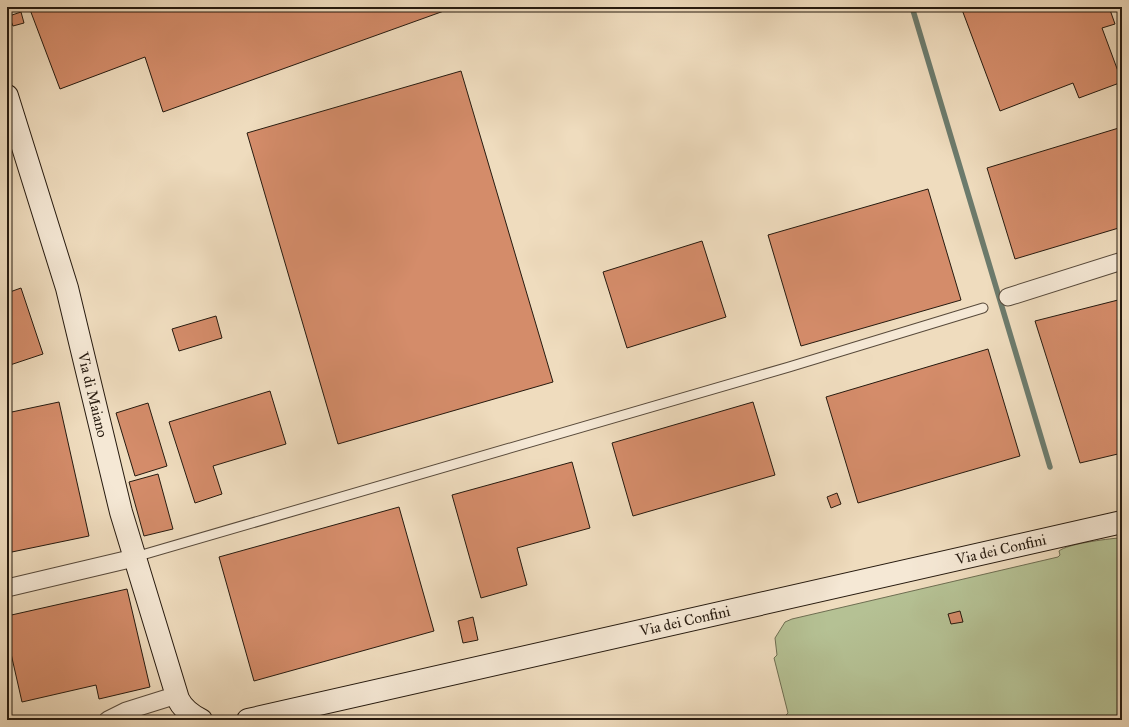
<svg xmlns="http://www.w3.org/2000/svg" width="1129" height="727" viewBox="0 0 1129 727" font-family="'IM FELL Great Primer',serif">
<rect width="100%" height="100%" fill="#efdcbe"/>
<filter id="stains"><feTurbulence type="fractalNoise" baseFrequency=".005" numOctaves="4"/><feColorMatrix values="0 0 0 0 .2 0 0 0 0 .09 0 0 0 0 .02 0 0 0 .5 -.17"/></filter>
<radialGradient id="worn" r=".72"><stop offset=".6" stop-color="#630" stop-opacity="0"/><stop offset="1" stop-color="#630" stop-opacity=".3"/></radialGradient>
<path fill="#b5c194" stroke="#6e6e52" d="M1119,538L1122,539V720H768L784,717L788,713L774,658L777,655L775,638L785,622L792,619L1058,557L1060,555L1059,551C1067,544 1106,539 1119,538Z"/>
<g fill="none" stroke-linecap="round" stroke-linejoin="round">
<path stroke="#6c7b6d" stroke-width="5.5" d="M912,7L1050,467"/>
</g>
<g fill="#d48c6a" stroke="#261a0f">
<path d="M29,7H455L163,112L145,57L60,89Z"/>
<path d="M961,7H1109L1115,24L1102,28L1122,82L1079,98L1073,83L1000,111Z"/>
<path d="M21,12L24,23L13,26L9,16Z"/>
<path d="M461,71L553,382L338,444L247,133Z"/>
<path d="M1122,127V227L1015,259L987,168Z"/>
<path d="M928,189L961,300L801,346L768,235Z"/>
<path d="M702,241L726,317L627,348L603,272Z"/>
<path d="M21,288L43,354L7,366V293Z"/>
<path d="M1122,299V453L1080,463L1035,321Z"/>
<path d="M216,316L222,338L179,351L172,329Z"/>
<path d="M988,349L1020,456L858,503L826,397Z"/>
<path d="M270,391L286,444L213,466L222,494L195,503L169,422Z"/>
<path d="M59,402L89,536L7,553V413Z"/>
<path d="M753,402L775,475L633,516L612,443Z"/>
<path d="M148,403L167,466L135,476L116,413Z"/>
<path d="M572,462L590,528L517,548L527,585L481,598L452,495Z"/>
<path d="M158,474L173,529L144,536L129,482Z"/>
<path d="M837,493L841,504L831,508L827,497Z"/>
<path d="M399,507L434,631L254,681L219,557Z"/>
<path d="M127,589L150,687L99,699L96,685L22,702L7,636V616Z"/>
<path d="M960,611L963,622L951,624L948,614Z"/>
<path d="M473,617L478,640L463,643L458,621Z"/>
</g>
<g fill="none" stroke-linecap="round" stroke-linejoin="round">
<defs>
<path id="lane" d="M135,557L789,367L983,308"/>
<g id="street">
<path d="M1008,297L1122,261"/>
<path d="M7,588L134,558"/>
<path d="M108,720L126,711L177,695"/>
</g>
<g id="secondary">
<path id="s1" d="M7,96L67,288L121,512L178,699C183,709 191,715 201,720"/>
<path id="s2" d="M248,720L1122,522"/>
</g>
</defs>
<use href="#lane" stroke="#584a3b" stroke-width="11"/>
<use href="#street" stroke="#584a3b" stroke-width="19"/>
<use href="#secondary" stroke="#261a0f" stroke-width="24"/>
<use href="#lane" stroke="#f5e8d5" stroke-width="9"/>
<use href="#street" stroke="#f5e8d5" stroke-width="17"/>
<use href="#secondary" stroke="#f5e8d5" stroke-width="22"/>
</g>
<g text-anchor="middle" stroke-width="3" stroke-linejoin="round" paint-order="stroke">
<g font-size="15" fill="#261a0f" stroke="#f5e8d5">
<text dy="5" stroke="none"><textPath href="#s1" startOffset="311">Via di Maiano</textPath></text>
<text dy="5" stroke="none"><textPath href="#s2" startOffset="772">Via dei Confini</textPath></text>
<text dy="5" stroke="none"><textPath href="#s2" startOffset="448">Via dei Confini</textPath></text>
</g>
</g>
<rect width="1129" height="727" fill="none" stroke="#efdcbe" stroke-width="24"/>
<rect x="8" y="8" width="1113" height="711" fill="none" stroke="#261a0f" stroke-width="2"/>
<rect x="12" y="12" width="1105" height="703" fill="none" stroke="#261a0f"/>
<rect width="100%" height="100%" filter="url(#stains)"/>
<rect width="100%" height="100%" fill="url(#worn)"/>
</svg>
